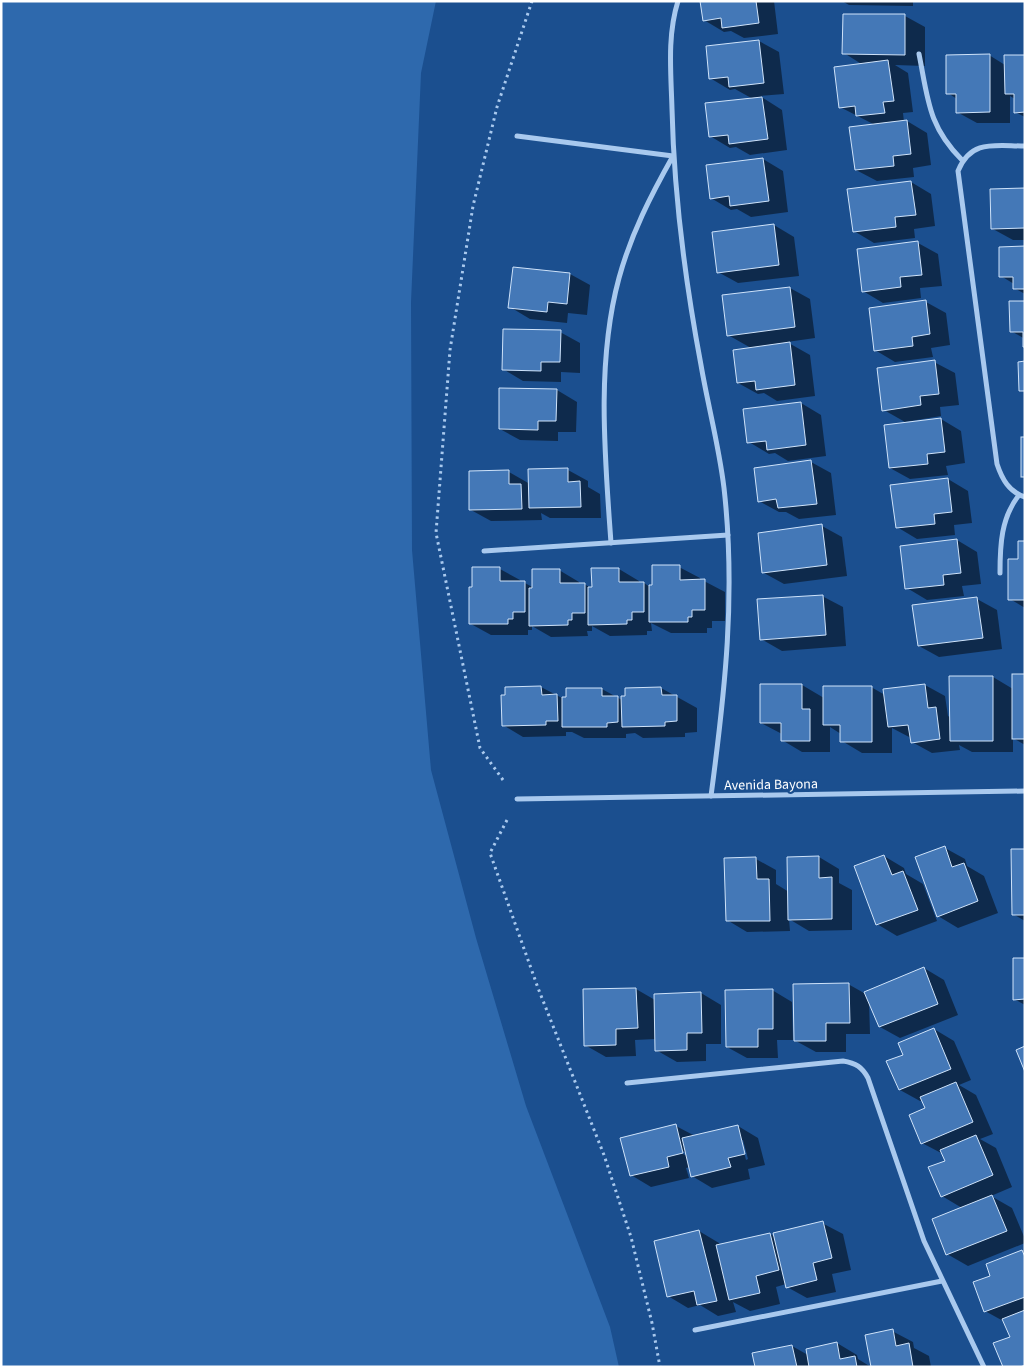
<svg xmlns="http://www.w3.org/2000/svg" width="1026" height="1368" viewBox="0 0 1026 1368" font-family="'Source Sans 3',sans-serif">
<rect width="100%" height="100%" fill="#1b4f8f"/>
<path fill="#2e69ad" d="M1,1H436L421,73L411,302L412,550L431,770L476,938L526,1106L610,1327L619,1367H1Z"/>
<g fill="#0007" fill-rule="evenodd">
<path d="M701,1H774L778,34L744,38L731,31L724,32L704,20Z"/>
<path d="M842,1H913V6L849,5Z"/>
<path d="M844,15L905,16L925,27V66L895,65L908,73L913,112L903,113L904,122L907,121L927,133L931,165L913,168L914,177L877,181L856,170L875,125L840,107L863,65L844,53Z"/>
<path d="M759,41L779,52L784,94L760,96L782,110L787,150L750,155L736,147L730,148L710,136L753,99L735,89L730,90L710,78Z"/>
<path d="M989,55L1005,65L1025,56V117L1015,112V99L1010,96V123H977L957,112V99L948,93Z"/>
<path d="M763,159L783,171L788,212L751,217L737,209L731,210L711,198L707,166Z"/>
<path d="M911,182L931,194L935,226L914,229L915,238L874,243L854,231Z"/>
<path d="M1025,189V240H1013L993,229Z"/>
<path d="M774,225L794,237L799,276L738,283L718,272Z"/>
<path d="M918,243L938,254L942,286L920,288L921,298L883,303L863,291Z"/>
<path d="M1025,248V294L1014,288V284L1001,276Z"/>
<path d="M570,274L590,285L587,315L568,313L567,323L530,319L510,307Z"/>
<path d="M790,288L810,299L815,338L787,342L810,355L815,396L777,401L764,393L758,394L738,383L751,348L728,335Z"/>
<path d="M926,302L946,313L950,345L931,348L933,357L895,362L875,350Z"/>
<path d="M1025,302V339L1011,331Z"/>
<path d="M560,332L580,343V373L561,372V382L523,381L503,369Z"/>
<path d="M934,362L955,373L959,405L940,407L941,416L905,422L884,410Z"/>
<path d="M501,389L557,390L577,402L576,432H558V441L520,440L500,429Z"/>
<path d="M801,403L821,415L826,456L788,461L775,453L769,454L749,442Z"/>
<path d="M941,419L961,431L965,463L946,466L948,475L910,479L890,468Z"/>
<path d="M811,462L831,473L836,515L799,519L786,512H779L759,501Z"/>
<path d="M568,470L588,481V487L600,494L601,518H550L541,513L542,520L491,521L471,510L509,472L530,484Z"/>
<path d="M948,479L968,491L972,523L954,525L955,535L917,539L897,527Z"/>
<path d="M822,526L842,537L847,576L784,584L764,573Z"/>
<path d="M957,540L977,552L981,584L962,586L964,596L927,600L907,588Z"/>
<path d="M1025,543V608L1010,599Z"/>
<path d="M679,567L700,578V581H704L725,592V621H712V628H707V633H671L651,623L652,631H647V635L610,636L592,626V631H587L588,636L551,637L532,626V630H528V635H491L471,624L473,588L500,569L520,580V583H525L534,588L559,570L579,582V584H584L593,589L619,569L639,581V583H644L650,587L654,586Z"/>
<path d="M822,596L843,607L846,646L782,651L761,639Z"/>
<path d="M977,599L997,610L1002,649L939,657L919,646Z"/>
<path d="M1025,675V745L1013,738V752H972L959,745L960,750L932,753L912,742L911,738L892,728V753H862L842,741L841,734L830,727V752H802L782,740V734L761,723V685H802L824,698L871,687L885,695L925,685L945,696L948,716L951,718L993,677L1013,689Z"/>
<path d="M541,687L562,698L602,689L622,700L661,688L697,708V732L685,733V737L643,738L635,733L626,734V738H584L572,732H566V736L523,737L503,725L506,688Z"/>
<path d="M945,848L965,859L967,866L984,876L998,913L958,928L938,916Z"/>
<path d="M1025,850V921L1013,914Z"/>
<path d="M884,856L904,868L906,874L923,884L937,921L897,936L877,924Z"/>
<path d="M819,857L839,869V883L852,890V930L809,931L789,919L790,931L747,932L727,920L756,859L776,870V884L789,892Z"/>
<path d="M1025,959V1005L1014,999Z"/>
<path d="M924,968L944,980L958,1015L900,1038L880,1027L869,1001L870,1034H846V1052H816L796,1041L848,984L864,993Z"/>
<path d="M636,989L655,1000L701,993L721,1005V1044H706V1061L677,1062L656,1050V1039L635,1040L636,1056L606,1057L585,1045L584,990Z"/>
<path d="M772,990L792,1002L793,1040H777L778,1058H747L727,1047Z"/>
<path d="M934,1029L954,1041L971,1080L959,1085L976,1095L993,1134L980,1139L996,1148L1012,1187L991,1196L1012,1208L1025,1239V1243L968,1266L947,1254L962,1208L942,1196L947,1162L943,1154L922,1143L927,1109L923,1100L920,1101L900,1090L904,1055Z"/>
<path d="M676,1126L695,1136L738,1126L758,1138L765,1165L748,1169L750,1179L712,1188L692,1176L690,1167L686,1168L689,1178L651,1187L631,1175ZM741,1140H743L748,1159L746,1160ZM679,1149L687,1153V1156L677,1151Z"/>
<path d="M822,1223L843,1234L851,1270L832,1274L836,1292L807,1298L787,1287L786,1284L776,1287L780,1304L750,1311L733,1302L736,1312L718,1316L700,1305L688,1308L668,1296L699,1231L719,1243L720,1245L770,1234L775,1237Z"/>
<path d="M1022,1252L1025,1253V1367H1005L1012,1337L1005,1322L985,1311L991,1276Z"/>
<path d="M892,1331L913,1342L914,1348L929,1356L931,1367H873Z"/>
<path d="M837,1343L857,1355L858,1359L871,1367H756L792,1346L808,1355Z"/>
</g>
<g fill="#4478b7" stroke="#cfe3fa">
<path d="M700,1H756L759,23L722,28L721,18L703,21Z"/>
<path d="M843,14H905V55L842,54Z"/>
<path d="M759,40L764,83L729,87L728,77L709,79L706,46Z"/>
<path d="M990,54V112L956,113V94H946V55Z"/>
<path d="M1004,55H1025V112L1014,113V94H1005Z"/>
<path d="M888,60L894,101L883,102L885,113L856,116L855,106L839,108L834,67Z"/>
<path d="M762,97L768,139L729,144L728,135L709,137L705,103Z"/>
<path d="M907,120L911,154L893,156L894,166L855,170L849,127Z"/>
<path d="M763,158L769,201L730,206L729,196L710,199L706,165Z"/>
<path d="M911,181L916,215L895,217L896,227L853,232L847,189Z"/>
<path d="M1025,188V228L991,229L990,189Z"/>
<path d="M774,224L779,265L717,273L712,232Z"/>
<path d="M918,241L922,275L900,277L901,287L862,292L857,249Z"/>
<path d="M1025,246V289H1013V277H999V247Z"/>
<path d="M513,267L570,273L567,304L548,302L547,312L508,308Z"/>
<path d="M790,287L795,327L727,336L722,295Z"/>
<path d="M926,300L930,334L912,337L913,346L874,351L869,308Z"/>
<path d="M1009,301H1025V347H1023V332H1010Z"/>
<path d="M503,329L561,330L560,362H541V371L502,370Z"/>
<path d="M790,342L795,385L756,390L755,381L737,383L733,350Z"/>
<path d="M935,360L939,394L920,396L921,405L882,411L877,368Z"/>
<path d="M1025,361V391H1019L1018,362Z"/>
<path d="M499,388L557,389L556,421H538V430L499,429Z"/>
<path d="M801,402L806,445L767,450L766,441L747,443L743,409Z"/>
<path d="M941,418L945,452L927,454L928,464L889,468L884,425Z"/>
<rect x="1021" y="437" width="4" height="40"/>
<path d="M811,460L817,504L778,508L776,499L758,502L754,468Z"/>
<path d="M568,468V482L580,481L581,507L529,508L528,469Z"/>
<path d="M509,470V484H521L522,509L469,510V471Z"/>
<path d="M948,478L952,512L934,514L935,524L896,528L890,485Z"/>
<path d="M822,524L827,565L762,573L758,533Z"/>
<path d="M957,539L961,573L943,575L944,585L905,589L900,546Z"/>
<path d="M1018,541H1025V600H1008V559H1018Z"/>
<path d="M652,565H680V580L705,579V610H692V617H688V622H649V585H652Z"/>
<path d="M472,567H500V581H525V612H513V619H508V624H469V587H472Z"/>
<path d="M591,568H619V582H644V612H632V620H627V624L588,625V587H592Z"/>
<path d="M532,569H560V583H585V613H572V620H568V625L529,626V588H532Z"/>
<path d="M823,595L826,635L760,640L757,599Z"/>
<path d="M977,597L983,638L918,646L912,605Z"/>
<rect x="1012" y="674" width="13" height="65"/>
<path d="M949,676H993V741H950Z"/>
<path d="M760,684H802V709H810V741H781V723H760Z"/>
<path d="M925,684L928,708L936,707L940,739L911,743L908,725L888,727L883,689Z"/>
<path d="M541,686L542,695L557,694L558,721H546V725L502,726L501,695H505V687Z"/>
<path d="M823,686H872V742H840V725H823Z"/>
<path d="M661,687L662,695H677V721L665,722V726L622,727L621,696H625V688Z"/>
<path d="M566,688H602V696H618V722L607,723V727H562V697H566Z"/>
<path d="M945,846L952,867L964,863L978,901L937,917L915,857Z"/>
<path d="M1011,849H1025V915H1012Z"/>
<path d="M884,855L892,875L903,871L918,910L876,925L854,866Z"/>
<path d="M819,856V878L832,877V919L788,920L787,857Z"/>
<path d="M756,857L757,879H769L770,921H726L724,858Z"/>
<path d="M1013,958H1025V999L1013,1000Z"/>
<path d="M924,967L938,1004L879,1027L864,992Z"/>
<path d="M849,983L850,1023H826V1041H794L793,984Z"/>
<path d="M636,988L638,1028L616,1029V1045L584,1046L583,989Z"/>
<path d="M773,989V1029H758V1047H726L725,990Z"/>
<path d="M701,992L702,1033H687V1050L655,1051L654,994Z"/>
<path d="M934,1028L951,1069L899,1090L886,1061L903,1055L898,1043Z"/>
<path d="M1025,1046V1072L1016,1050Z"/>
<path d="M956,1082L973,1122L921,1144L909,1115L925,1108L920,1097Z"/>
<path d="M676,1124L683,1153L667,1157L669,1167L630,1176L620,1138Z"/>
<path d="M738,1125L745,1154L728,1158L731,1167L691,1177L682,1138Z"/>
<path d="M976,1135L993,1175L941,1197L928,1167L945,1161L940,1150Z"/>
<path d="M992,1195L1007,1231L946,1255L932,1219Z"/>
<path d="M823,1221L832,1258L813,1263L817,1280L786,1288L773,1233Z"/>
<path d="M699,1230L717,1301L697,1305L694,1291L667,1297L654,1241Z"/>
<path d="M770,1233L779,1270L756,1276L760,1293L729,1300L716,1245Z"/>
<path d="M1022,1250L1025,1257V1297L984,1312L973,1282L990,1276L986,1264Z"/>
<path d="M1025,1310V1365L1020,1367H1003L993,1343L1010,1337L1002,1319Z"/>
<path d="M893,1329L896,1346L909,1343L913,1367H871L865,1335Z"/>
<path d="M837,1342L840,1359L855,1356L857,1367H809L806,1349Z"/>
<path d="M792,1345L797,1367H755L752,1353Z"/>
</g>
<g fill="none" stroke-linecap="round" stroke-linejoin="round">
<g stroke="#a9c9ee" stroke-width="3" stroke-dasharray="2.5 4" stroke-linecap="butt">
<path d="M503,780L480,748L436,533L450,350L473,206L497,107L532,1"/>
<path d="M507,820L490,853L538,988L604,1155L631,1237L652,1323L660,1367"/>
</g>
<g stroke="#a9c9ee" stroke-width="5">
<path d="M678,1C667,36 671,73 672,109C674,195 685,280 701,365C708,406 719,446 724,488C736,594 725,691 711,796"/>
<path d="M919,54C928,99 928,126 962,160"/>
<path d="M517,136L673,156"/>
<path d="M1025,146C995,146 971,139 958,171L997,464C1002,479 1009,492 1025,497"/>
<path d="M611,543C605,458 596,362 619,278C631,234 651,195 673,156"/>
<path d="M484,551L728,535"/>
<path d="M1000,573C1000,545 1001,518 1019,495"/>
<path d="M517,799L1025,791"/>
<path d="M627,1083L843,1061C856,1063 862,1067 868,1078L924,1241L984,1367"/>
<path d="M695,1330L942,1281"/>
</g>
</g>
<g text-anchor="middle" stroke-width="4.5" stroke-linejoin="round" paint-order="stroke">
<g font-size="14" fill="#fff" stroke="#1b4f8f">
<text transform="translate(771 784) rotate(-1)" y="5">Avenida Bayona</text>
</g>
</g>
<rect width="1026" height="1368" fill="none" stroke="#ffffff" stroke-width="5"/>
</svg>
